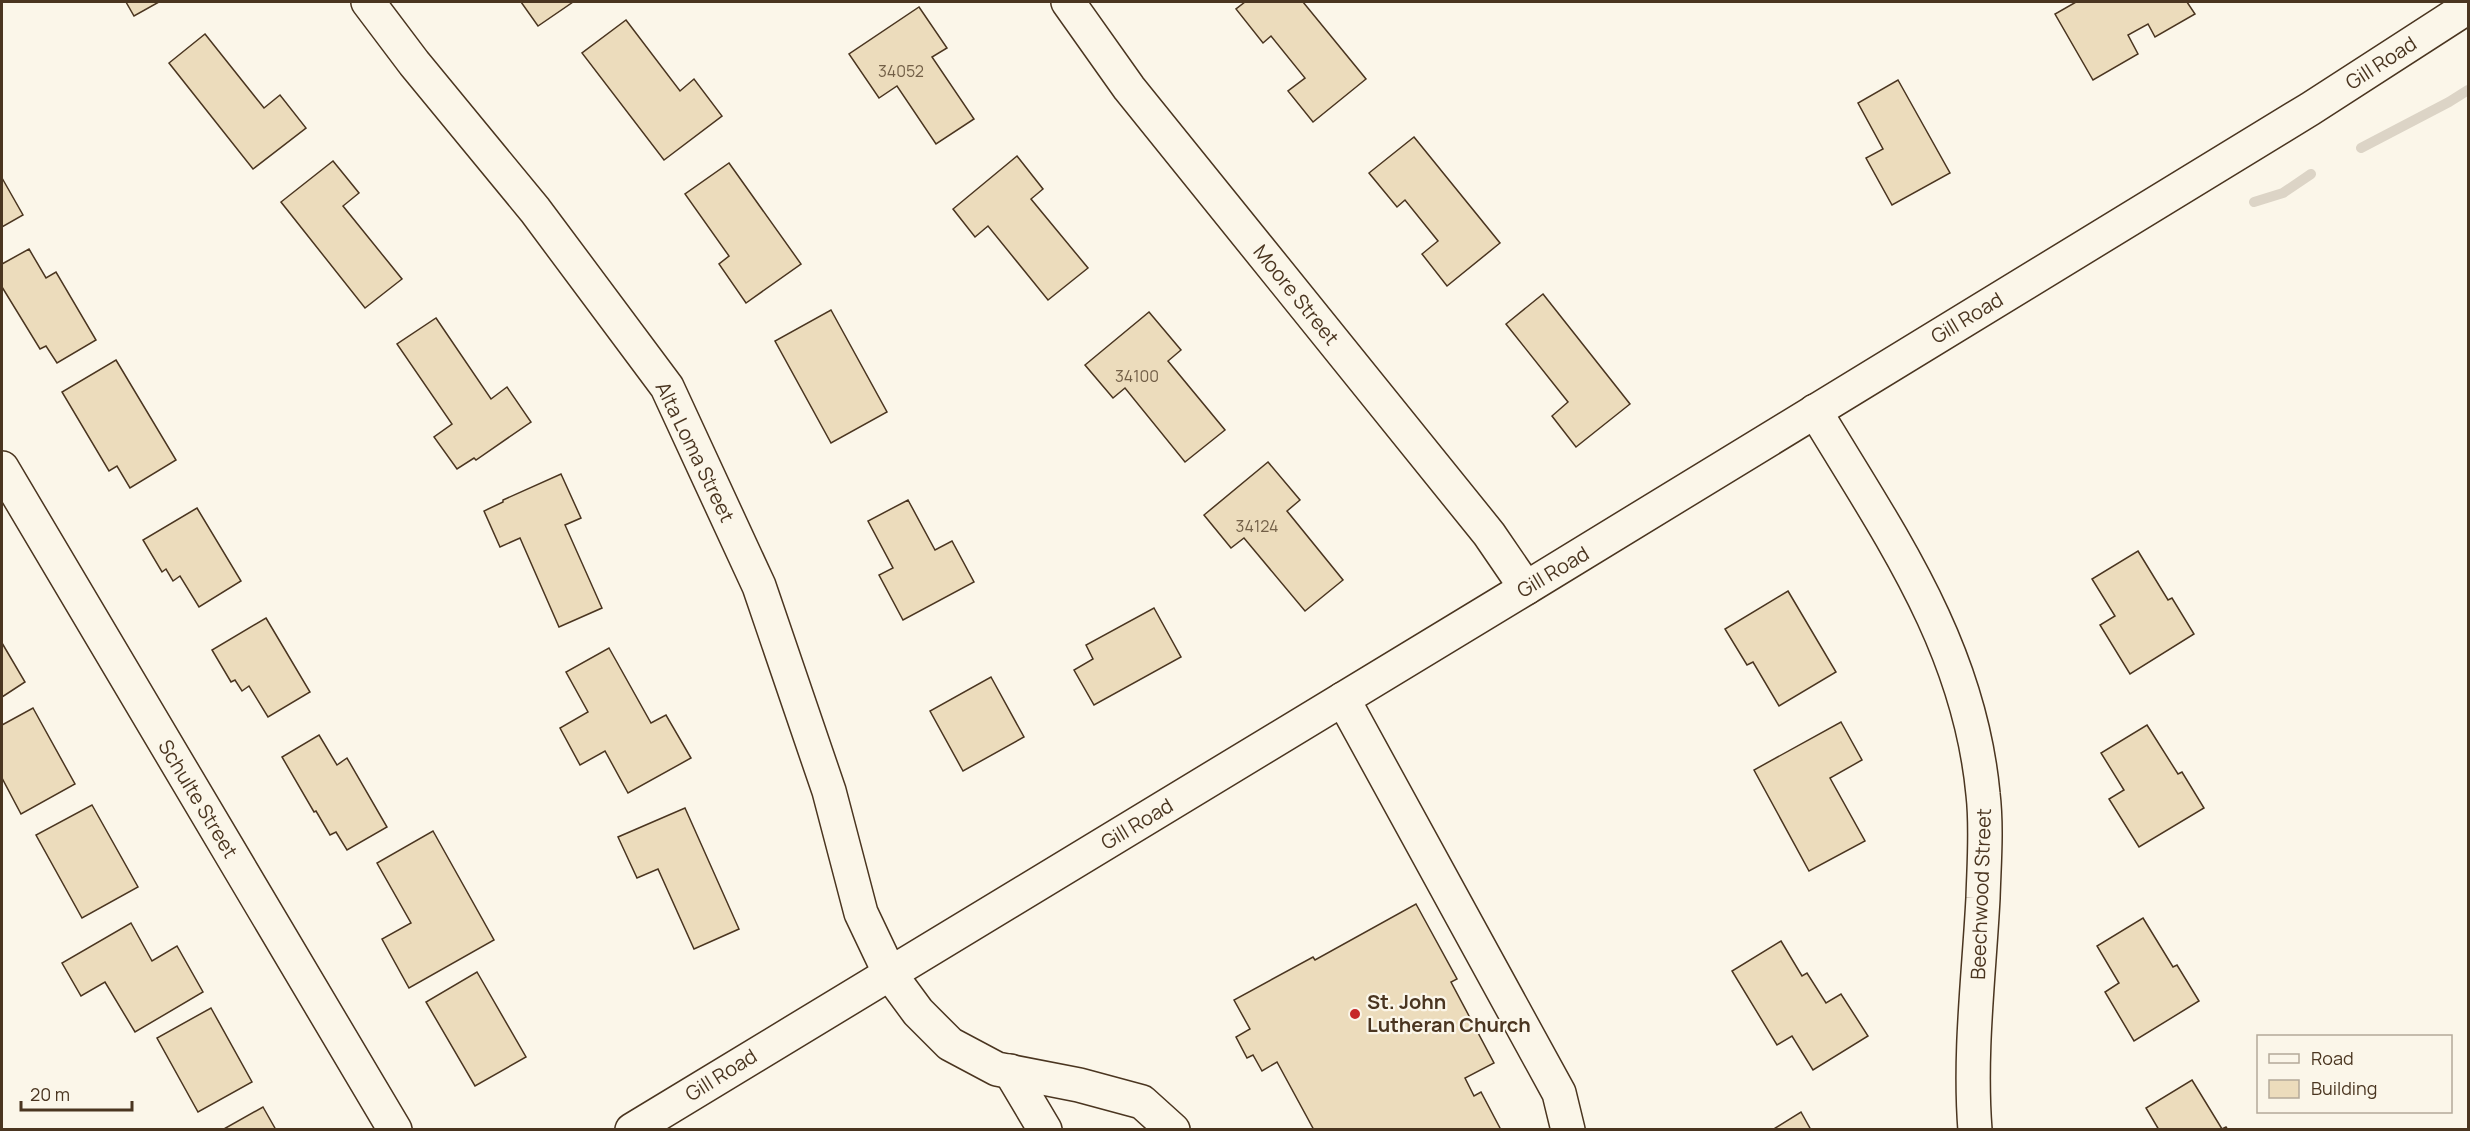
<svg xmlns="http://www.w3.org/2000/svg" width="2470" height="1131" viewBox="0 0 2470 1131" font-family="Manrope,sans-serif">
<rect width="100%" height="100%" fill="#fbf6e9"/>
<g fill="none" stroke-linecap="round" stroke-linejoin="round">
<g stroke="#dcd4c6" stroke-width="10">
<path d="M2361,148L2449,102L2468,90"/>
<path d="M2254,202L2283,193L2311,174"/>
</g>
</g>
<g fill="#ecdcbc" stroke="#4a3520" stroke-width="1.5">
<path d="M126,2H159L134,16Z"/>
<path d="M521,2H573L538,26Z"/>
<path d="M1245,2H1303L1366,79L1313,122L1288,91L1305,78L1271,36L1263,43L1236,9Z"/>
<path d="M2076,2H2187L2195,14L2155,37L2148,24L2128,35L2138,54L2093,80L2055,14Z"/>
<path d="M919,7L947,48L932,57L974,119L936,144L897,86L879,98L849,54Z"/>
<path d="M626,20L680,91L694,79L722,116L664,160L582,53Z"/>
<path d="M205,34L264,108L280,95L306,128L253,169L169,63Z"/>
<path d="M1898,80L1950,173L1892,205L1866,158L1883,149L1858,103Z"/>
<path d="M1414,137L1500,243L1447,286L1422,254L1438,241L1405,200L1397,207L1369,173Z"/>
<path d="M1017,156L1043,189L1031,199L1088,268L1048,300L988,226L975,237L953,209Z"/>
<path d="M333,161L359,193L343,206L402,279L365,308L281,202Z"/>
<path d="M729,163L801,264L746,303L719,264L729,256L685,194Z"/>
<path d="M2,178L23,215L2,227Z"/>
<path d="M29,249L46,278L56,272L96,340L57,363L46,346L40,349L2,287V264Z"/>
<path d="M1543,294L1630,404L1576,447L1552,416L1568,402L1506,324Z"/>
<path d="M831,310L887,412L831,443L775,341Z"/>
<path d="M1149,312L1181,350L1168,361L1225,430L1185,462L1125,388L1113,398L1085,365Z"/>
<path d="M436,318L491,399L507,387L531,422L476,460L474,458L457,469L434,437L452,424L397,344Z"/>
<path d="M116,360L176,460L130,488L117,466L109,471L62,392Z"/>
<path d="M1268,462L1300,500L1287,511L1343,580L1305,611L1244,538L1231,548L1204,515Z"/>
<path d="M561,474L581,518L565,525L602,608L559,627L520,538L500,547L484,511L503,502V500Z"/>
<path d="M908,500L935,550L952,541L974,582L903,620L879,575L893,568L868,521Z"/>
<path d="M197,508L241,581L199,607L180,576L173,581L166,569L162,572L143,540Z"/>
<path d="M2138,551L2168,600L2172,598L2194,634L2130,674L2100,625L2115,616L2092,579Z"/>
<path d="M1788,591L1836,672L1779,706L1753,662L1747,665L1725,629Z"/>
<path d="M1154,608L1181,657L1094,705L1074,670L1093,659L1086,645Z"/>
<path d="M266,618L310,692L268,717L249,686L242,691L235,680L231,682L212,650Z"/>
<path d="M2,643L25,682L2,697Z"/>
<path d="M609,648L651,723L666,715L691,758L628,793L605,751L580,765L560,728L588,712L566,672Z"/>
<path d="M991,677L1024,737L963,771L930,711Z"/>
<path d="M33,708L75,784L21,814L2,778V725Z"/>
<path d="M1841,722L1862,760L1830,778L1865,841L1809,871L1754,770Z"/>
<path d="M2147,725L2178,774L2182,772L2204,808L2139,847L2109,799L2124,790L2101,753Z"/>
<path d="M319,735L337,765L347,758L387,827L347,850L336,832L330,835L316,811L314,812L282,757Z"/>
<path d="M92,805L138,887L82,918L36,835Z"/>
<path d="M685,808L739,929L694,949L658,869L637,878L618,837Z"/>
<path d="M433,831L494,940L409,988L382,939L411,923L377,863Z"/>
<path d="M1416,904L1457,979L1451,982L1494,1063L1465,1078L1474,1096L1481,1092L1501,1130H1314L1277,1062L1262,1071L1253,1055L1247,1058L1236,1037L1250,1029L1234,1000L1313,957L1315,960Z"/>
<path d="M2143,918L2173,967L2177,965L2199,1001L2134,1041L2105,992L2119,983L2097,946Z"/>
<path d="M131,923L152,961L177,946L203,992L135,1032L105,982L81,996L62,963Z"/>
<path d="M1781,941L1802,976L1807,973L1826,1003L1841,994L1868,1036L1813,1070L1792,1036L1777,1045L1732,971Z"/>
<path d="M477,972L526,1057L475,1086L426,1002Z"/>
<path d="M211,1008L252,1082L198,1112L157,1038Z"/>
<path d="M2192,1080L2222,1129L2226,1127L2228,1130H2159L2146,1108Z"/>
<path d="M263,1107L276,1130H222Z"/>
<path d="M1801,1112L1811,1130H1772Z"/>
</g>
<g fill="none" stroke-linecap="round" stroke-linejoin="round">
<defs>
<g id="minor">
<path d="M368,2L414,63L535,210L667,387L759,586L829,791L861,913L890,974L918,1012L950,1044L997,1069L1079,1085L1142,1102L1173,1130"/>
<path d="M1068,2L1129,88L1489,534L1526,588"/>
<path d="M1815,411C1889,534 1969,645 1983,794C1987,828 1984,864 1983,898C1979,975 1969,1053 1975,1130"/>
<path d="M2,468L395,1130"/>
<path d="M1343,699L1559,1093L1568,1130"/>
<path d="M1010,1071L1045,1130"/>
<path d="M632,1130L1526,588L2310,109L2468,7"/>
</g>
</defs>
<use href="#minor" stroke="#4a3520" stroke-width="36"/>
<use href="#minor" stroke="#fbf6e9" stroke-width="33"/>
</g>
<circle fill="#c62828" stroke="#fbf6e9" stroke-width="2" cx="1355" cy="1014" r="6"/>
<g text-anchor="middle" stroke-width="4.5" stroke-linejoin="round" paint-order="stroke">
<g font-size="16" fill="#725f47">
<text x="901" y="77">34052</text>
<text x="1137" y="382">34100</text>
<text x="1257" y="532">34124</text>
</g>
<g font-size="20" fill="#4a3520" stroke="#fbf6e9">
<text transform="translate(2381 63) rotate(-33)" y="7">Gill Road</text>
<text transform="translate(1296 295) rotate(51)" y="7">Moore Street</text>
<text transform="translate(1967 318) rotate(-31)" y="7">Gill Road</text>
<text transform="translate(695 452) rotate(64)" y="7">Alta Loma Street</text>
<text transform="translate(1553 572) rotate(-31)" y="7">Gill Road</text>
<text transform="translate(198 799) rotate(59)" y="7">Schulte Street</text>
<text transform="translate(1137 824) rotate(-31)" y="7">Gill Road</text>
<text transform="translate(1981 894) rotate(-88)" y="7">Beechwood Street</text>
<text transform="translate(721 1075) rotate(-32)" y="7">Gill Road</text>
</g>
<g font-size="20" font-weight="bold" fill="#4a3520" stroke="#fbf6e9" text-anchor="start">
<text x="1367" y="1009">St. John<tspan x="1367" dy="23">Lutheran Church</tspan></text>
</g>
</g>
<rect width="2470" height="1131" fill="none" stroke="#4a3520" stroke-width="6"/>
<rect x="2257" y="1035" width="195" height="78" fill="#fbf6e9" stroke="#b4a999" stroke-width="1.5"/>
<rect x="2269" y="1054" width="30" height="9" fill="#fbf6e9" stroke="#b4a999" stroke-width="1.5"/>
<text x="2311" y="1065" font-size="18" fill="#4a3520">Road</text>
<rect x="2269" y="1080" width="30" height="18" fill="#ecdcbc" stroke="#b4a999" stroke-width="1.5"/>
<text x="2311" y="1095" font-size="18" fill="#4a3520">Building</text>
<path d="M21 1101v9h111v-9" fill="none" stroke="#4a3520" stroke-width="3"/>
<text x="30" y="1101" font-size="18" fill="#4a3520" stroke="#fbf6e9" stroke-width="4.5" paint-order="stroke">20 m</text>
</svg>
